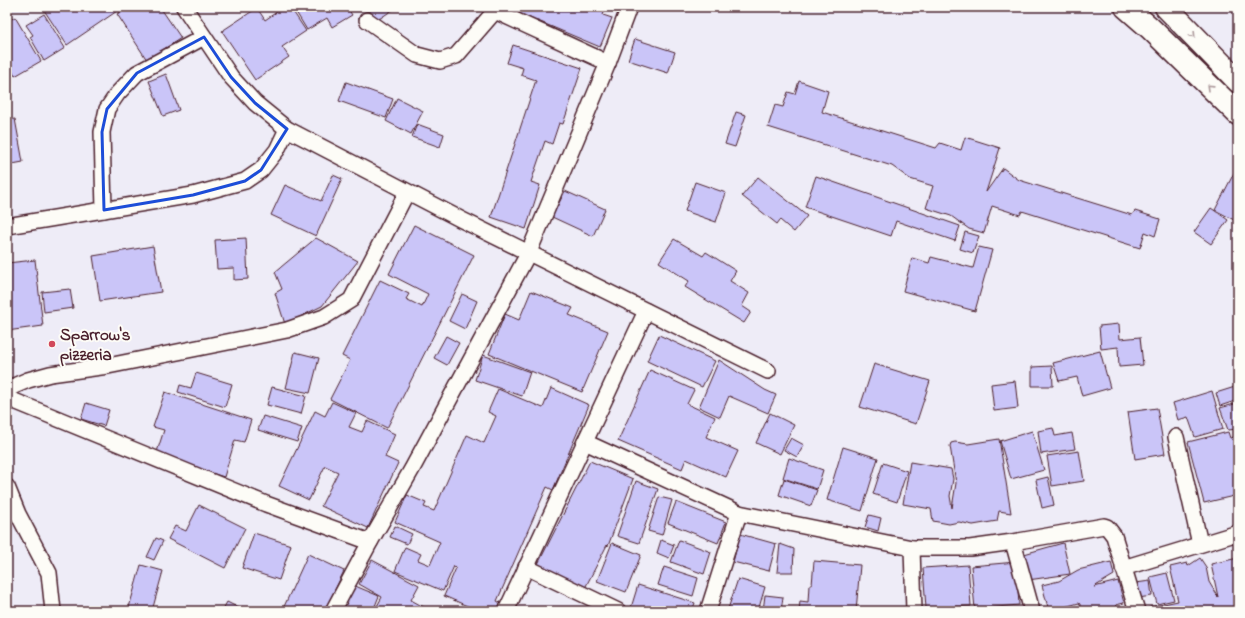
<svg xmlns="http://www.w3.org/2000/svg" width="1245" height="618" viewBox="0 0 1245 618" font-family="'Indie Flower',sans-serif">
<rect width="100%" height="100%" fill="#eeecf7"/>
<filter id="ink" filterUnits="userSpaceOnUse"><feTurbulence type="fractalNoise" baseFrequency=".025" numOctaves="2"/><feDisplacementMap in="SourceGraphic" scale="8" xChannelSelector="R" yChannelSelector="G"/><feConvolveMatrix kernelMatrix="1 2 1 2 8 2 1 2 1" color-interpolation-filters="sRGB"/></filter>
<g filter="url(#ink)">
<g fill="#cac5f8" stroke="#4a1f2b">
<path d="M42,7H123L67,45Z"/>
<path d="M129,7H160L181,38L147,60L117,14Z"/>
<path d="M284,7H290L306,31L282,47L289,57L255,80L222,31L257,8L265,20Z"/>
<path d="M293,7H347L352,15L332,27L327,18L307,30Z"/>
<path d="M367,7H397L376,21Z"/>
<path d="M521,7H606L603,15L612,18L600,47L538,21L525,20L517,17Z"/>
<path d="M44,14L65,48L44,61L30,37L33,35L26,25Z"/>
<path d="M15,17L41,61L15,76L7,63V22Z"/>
<path d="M635,39L675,52L668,73L628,60Z"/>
<path d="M513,45L582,68L563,124L559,123L552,144L545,141L531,182L540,185L526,229L491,217L536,80L521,75L523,68L507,63Z"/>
<path d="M166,74L179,110L163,116L149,81Z"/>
<path d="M799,81L828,91L822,112L936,148L940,143L961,150L965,137L1000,148L986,192L1003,168L1019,180L1132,215L1135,211L1160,219L1155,236L1145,232L1140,248L1022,211L1020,215L992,206L984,233L969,229L951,216L926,208L933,186L910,179L892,166L768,127L775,105L783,107L788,92L795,94Z"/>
<path d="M346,82L393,99L386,118L339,101Z"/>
<path d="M397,98L423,111L411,134L386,121Z"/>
<path d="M736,112L746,115L735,147L725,144Z"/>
<path d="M15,119L23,162L7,165V120Z"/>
<path d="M417,124L444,134L440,147L412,137Z"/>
<path d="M1234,173L1238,175V222L1215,210Z"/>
<path d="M333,175L342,179L316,236L271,215L285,185L321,201Z"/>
<path d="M816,176L960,226L955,241L896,221L891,236L805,207Z"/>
<path d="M758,177L807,216L794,232L780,220L777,224L742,196Z"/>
<path d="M695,182L726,193L716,222L685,211Z"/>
<path d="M565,191L605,209L593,236L552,217Z"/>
<path d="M1211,208L1228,220L1211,244L1194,232Z"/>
<path d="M414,225L474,255L387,428L330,399L350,360L342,356L380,280L409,294L406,299L422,307L428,294L389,274Z"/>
<path d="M965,232L979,236L973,253L960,249Z"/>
<path d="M246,238L248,279L234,280V268L217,269L215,240Z"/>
<path d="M316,238L358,261L322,306L285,324L275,293L282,289L275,272Z"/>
<path d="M674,239L703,256L706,252L736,271L730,281L749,293L742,306L751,312L744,323L685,287L689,281L659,262Z"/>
<path d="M153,246L161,292L100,301L93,256Z"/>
<path d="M979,247L992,250L975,311L903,291L912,258L929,263L931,257L973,268Z"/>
<path d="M35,260L43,326L7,331V263Z"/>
<path d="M70,289L73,308L44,312L42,292Z"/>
<path d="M531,291L573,308L569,315L608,331L582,392L489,354L505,314L519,320Z"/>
<path d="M462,294L477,301L465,329L449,321Z"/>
<path d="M1119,324L1120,339L1140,337L1143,365L1119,367L1118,347L1101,349L1099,326Z"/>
<path d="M659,335L715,361L702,387L647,361Z"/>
<path d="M446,336L459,343L447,365L434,358Z"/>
<path d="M1100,351L1110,388L1082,396L1077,377L1059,381L1053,363Z"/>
<path d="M295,352L319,358L310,393L286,388Z"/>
<path d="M483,355L530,372L522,396L475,380Z"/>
<path d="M719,360L765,390L776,395L768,413L729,396L720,417L699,407Z"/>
<path d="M874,364L930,381L916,424L860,407Z"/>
<path d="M1052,366L1053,386H1032V367Z"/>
<path d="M650,370L694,390L687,404L715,417L706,437L738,451L726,477L686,459L682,469L618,441Z"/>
<path d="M196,373L232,384L225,407L178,392L180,385L191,388Z"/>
<path d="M1015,381L1018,408L994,411L991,384Z"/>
<path d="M1238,386V400L1220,406L1216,393Z"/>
<path d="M272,387L306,396L301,414L267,405Z"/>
<path d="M551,388L589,405L553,490L547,487L497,601L502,604L499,611H479L444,596L456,568L454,566L443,591L395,571L405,547L421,554L418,560L430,565L440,542L395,522L407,495L426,503L424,507L434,511L467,435L484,443L496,416L488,412L498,389L543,408Z"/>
<path d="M1212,391L1223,429L1195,437L1188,417L1178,420L1173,403Z"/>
<path d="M165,392L251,420L244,442L235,440L224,477L156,455L164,430L153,427Z"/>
<path d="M332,402L356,413L349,427L362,432L367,421L395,434L385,457L398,463L368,528L321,506L338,472L325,466L309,500L279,486L315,411L325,416Z"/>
<path d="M86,403L109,410L104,426L81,419Z"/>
<path d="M1238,403V429L1228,430L1220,408Z"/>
<path d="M1157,408L1165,454L1135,459L1128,412Z"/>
<path d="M770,413L794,425L780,454L756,443Z"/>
<path d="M263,416L302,428L297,442L258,430Z"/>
<path d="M1053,428L1055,436L1072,433L1075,449L1041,454L1038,431Z"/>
<path d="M1032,431L1044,470L1011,479L1000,441Z"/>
<path d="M1228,432L1230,438L1238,436V495L1204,503L1188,442Z"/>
<path d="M791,438L804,445L797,457L784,450Z"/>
<path d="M999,439L1011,513L999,511L997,521L973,525L959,522L949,524L933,521L931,509L903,504L910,462L951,469L953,479L950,496L952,508L956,483L950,446L951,443L955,442L968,444Z"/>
<path d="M843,447L878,458L862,511L827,500Z"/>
<path d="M1079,451L1084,481L1052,486L1047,456Z"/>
<path d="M789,458L823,470L817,489L783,478Z"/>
<path d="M590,461L633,479L608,546L607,545L585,588L536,568Z"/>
<path d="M883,463L907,471L897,502L873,494Z"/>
<path d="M1048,477L1054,505L1042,508L1036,480Z"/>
<path d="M784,479L817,490L811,506L779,495Z"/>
<path d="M636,481L658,489L639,543L617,536Z"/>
<path d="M659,497L672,500L662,535L648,531Z"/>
<path d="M676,502L726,522L718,543L668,523Z"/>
<path d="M199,505L245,528L225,568L168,539L175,526L186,531Z"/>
<path d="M869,515L881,518L878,531L865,527Z"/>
<path d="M395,526L412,534L407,544L390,537Z"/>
<path d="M254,533L291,545L279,580L242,568Z"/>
<path d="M740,534L776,544L769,571L733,562Z"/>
<path d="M156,538L163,541L154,560L147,557Z"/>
<path d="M661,540L674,545L669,558L657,553Z"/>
<path d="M679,540L711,552L704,574L671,562Z"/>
<path d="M612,543L641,555L626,592L597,581Z"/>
<path d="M1063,543L1070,574L1028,580L1024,554Z"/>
<path d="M780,544L794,549L793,572H777Z"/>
<path d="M308,554L344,571L325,610L321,609L320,611H282Z"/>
<path d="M1200,558L1206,567L1209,582L1218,597L1211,564L1238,558V611H1144L1150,607L1178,601L1170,567L1187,563L1188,566Z"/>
<path d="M372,560L419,585L411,600L431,611L375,610L382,597L359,584Z"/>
<path d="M814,561L860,565L856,611H799L800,601L808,602L809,585H812Z"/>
<path d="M1016,562L1019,605L975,609L971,566Z"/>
<path d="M1111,562L1114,575L1094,587L1118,581L1124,603L1116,605L1120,611H1081L1084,610L1079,603L1049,611L1042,585L1059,581L1078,570Z"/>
<path d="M141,565L163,571L152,611H128Z"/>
<path d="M968,565L971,606L926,608L923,568Z"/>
<path d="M664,567L698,578L693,596L658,585Z"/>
<path d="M1167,573L1174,600L1157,604L1150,577Z"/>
<path d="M738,579L765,587L758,611H733L728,609Z"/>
<path d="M1150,581L1152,596L1138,598L1136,583Z"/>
<path d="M353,585L379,596L373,611H343Z"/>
<path d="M638,585L695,603L692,611H630Z"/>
<path d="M765,595L783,597L781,611H763Z"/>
<path d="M227,602L245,611H222Z"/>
</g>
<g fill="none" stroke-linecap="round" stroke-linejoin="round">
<defs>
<g id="street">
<path d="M184,7L231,77L255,103L287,129L462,220L768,371"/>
<path d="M493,7L495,11L608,63"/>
<path d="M367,20L417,55L440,61L456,56L495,11"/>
<path d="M104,210L102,132L107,109L118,93L137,73L204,37"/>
<path d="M7,226L193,195L245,181L261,170L277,150L287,129"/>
<path d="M7,389L28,380L50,374L108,366L287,330L324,317L351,300L407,192"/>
<path d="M7,398L266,504L370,542"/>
<path d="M1176,437L1200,544"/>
<path d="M585,442L739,513L912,548H970L1013,542L1104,526L1107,527L1114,536L1137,611"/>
<path d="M7,487L18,514L49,573L53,611"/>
<path d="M1013,542L1032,611"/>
<path d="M912,548L914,611"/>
<path d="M526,567L618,611"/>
<path d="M1123,568L1238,533"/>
<path d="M333,611L370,542L412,469L529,252L608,63L629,7"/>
<path d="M506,611L646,311"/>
<path d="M708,611L739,513"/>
</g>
<g id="highway">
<path d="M1126,7L1150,28L1238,114"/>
<path d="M1166,7L1238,81"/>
</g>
</defs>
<use href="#street" stroke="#4a1f2b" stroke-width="18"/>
<use href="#highway" stroke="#4a1f2b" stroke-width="25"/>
<use href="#street" stroke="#fdfcf7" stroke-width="15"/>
<use href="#highway" stroke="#fdfcf7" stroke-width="22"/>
</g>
<defs><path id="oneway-chevron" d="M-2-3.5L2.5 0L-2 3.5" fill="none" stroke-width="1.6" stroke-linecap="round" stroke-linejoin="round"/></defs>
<g stroke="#ac999b">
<use href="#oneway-chevron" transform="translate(1193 35) rotate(46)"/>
<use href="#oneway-chevron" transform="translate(1210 87) rotate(-136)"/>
</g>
</g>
<path fill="none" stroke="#1d4ed8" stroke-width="3" stroke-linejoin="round" d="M204,37L231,77L255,103L287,129L261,170L245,181L193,195L104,210L102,132L107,109L137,73Z"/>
<circle fill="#d1495b" stroke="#fdfcf7" stroke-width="1.5" cx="52" cy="344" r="4"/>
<g text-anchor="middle" stroke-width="4" stroke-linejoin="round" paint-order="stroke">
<g font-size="17" font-weight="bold" fill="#4a1f2b" stroke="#fdfcf7" text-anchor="start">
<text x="60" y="340">Sparrow's<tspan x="60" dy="20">pizzeria</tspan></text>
</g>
</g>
<rect width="1245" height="618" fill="none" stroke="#fdfcf7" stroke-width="24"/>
<rect x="12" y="12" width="1221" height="594" fill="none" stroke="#4a1f2b" stroke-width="1.5" filter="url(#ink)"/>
</svg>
